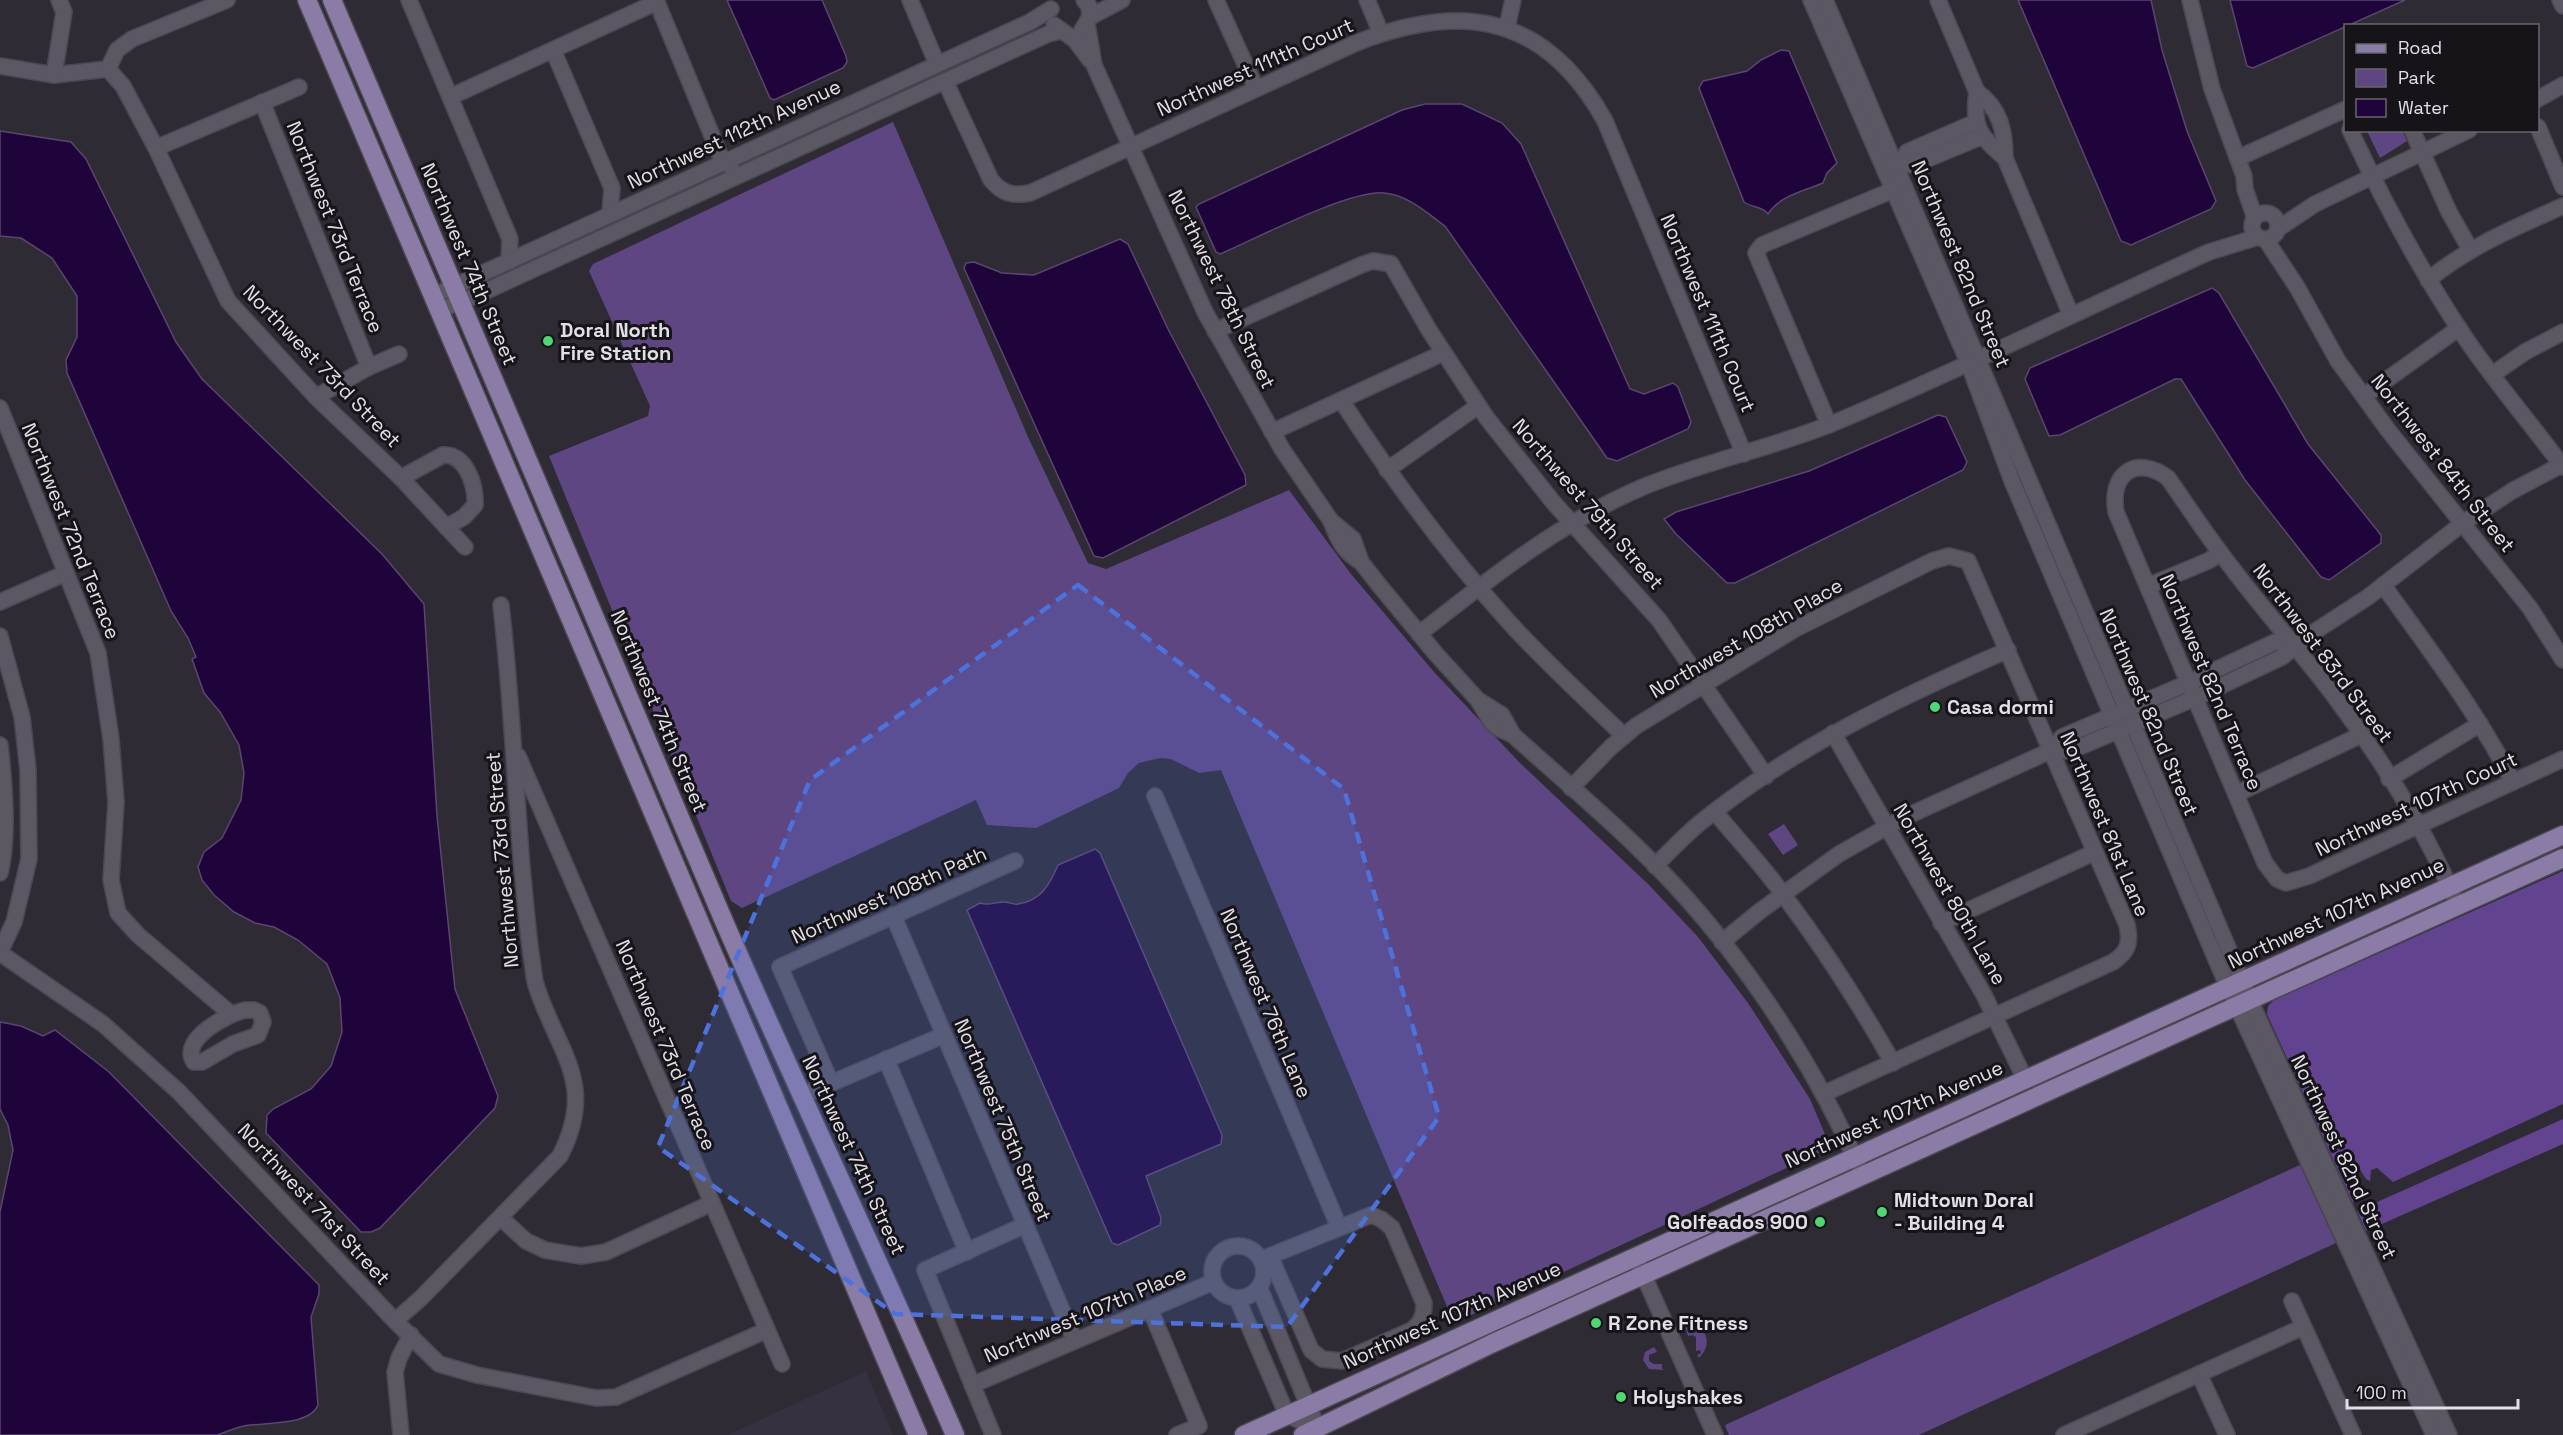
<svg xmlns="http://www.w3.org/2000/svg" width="2563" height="1435" viewBox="0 0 2563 1435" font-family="'Space Grotesk',sans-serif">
<rect width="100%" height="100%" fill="#2e2b35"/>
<path fill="#363040" d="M866,1371L893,1435H727Z"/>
<g fill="#5d4682">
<path d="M893,122L1028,437L1088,563L1106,569L1289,490L1351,574L1434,672L1520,763L1648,884L1698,937L1748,1003L1810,1099L1827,1139L1825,1150L1467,1317L1448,1309L1221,770L1199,773L1171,759L1160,758L1139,763L1128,773L1119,788L1036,828L987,825L976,800L742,908L731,901L549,456L648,416L650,406L589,271L593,264Z"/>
<path d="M2367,131H2402L2407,141L2380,158Z"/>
<path d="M1784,824L1798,845L1783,855L1768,834Z"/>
<path d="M2300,1165L2336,1243L1919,1435H1729L1725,1426L1727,1424Z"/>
<path d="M1689,1325L1701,1328C1710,1338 1708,1349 1699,1358L1697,1355L1701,1353L1700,1350L1696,1351V1337L1693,1335L1688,1336L1685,1327Z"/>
<path d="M1654,1347L1657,1352L1649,1355V1361L1654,1364H1662V1369L1665,1370L1649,1369L1643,1360L1645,1352Z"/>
</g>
<g fill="#62438f">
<path d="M2563,871V1104L2393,1182L2377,1168L2371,1170L2370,1181L2366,1179L2351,1155L2341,1156L2338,1161L2348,1182L2361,1199L2353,1203L2267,1014L2268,1006L2274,1000Z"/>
<path d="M2563,1119V1144L2366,1231L2357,1211Z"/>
</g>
<g fill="#1f043b" stroke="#5a466e" stroke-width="1.5">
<path d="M727,0H822L846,56L847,62L843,68L774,100L770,98Z"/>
<path d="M2018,0H2151L2162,50L2187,131L2216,201L2211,209L2131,245L2121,241Z"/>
<path d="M2230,0H2405L2253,68L2247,66Z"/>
<path d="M1781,50L1789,51L1837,163L1827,173L1823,183C1805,191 1780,195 1768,214C1763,206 1752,208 1744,202L1699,88L1703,81L1747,71L1761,60Z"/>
<path d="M1425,104H1462L1502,123L1521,144L1630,389L1644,394L1673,383L1678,387L1691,422L1688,429L1617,461L1607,458L1445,226C1427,213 1408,195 1384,193C1349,190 1257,238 1220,254L1216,252L1196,207L1199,204L1402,110Z"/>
<path d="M0,131L71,142L86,159L176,342L202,379L382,554L424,604L437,816L455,989L498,1096L495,1108L380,1228L371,1232H361L266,1133L267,1115L273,1109L311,1089L331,1066L342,1032L340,998L327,964L298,940L274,927L255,923L234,912L214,895L202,880L198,867L204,852L222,838L241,800L244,773L239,745L220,712L204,693L192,659L196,657L188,638L171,611L67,373L66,360L77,337V296L52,258L21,238L0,236Z"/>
<path d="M1120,239L1128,244L1168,329L1245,475L1246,485L1103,558L1094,556L964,268L966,263L974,262L1002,273L1034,275Z"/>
<path d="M2212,288L2219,293L2308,444L2381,535V543L2329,580L2321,577L2245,480L2181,379H2175L2060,435L2049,436L2025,379L2030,368Z"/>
<path d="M1938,415L1946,417L1967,462L1963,470L1735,583H1727L1676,534L1664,519L1676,512L1809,471Z"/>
<path d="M1095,849L1100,853L1222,1135L1221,1144L1146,1176L1161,1218L1160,1225L1118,1245L1112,1243L967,910L980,903C989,906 995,902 1004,902C1009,902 1013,905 1018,904C1041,901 1050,884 1058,865Z"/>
<path d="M0,1022L21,1026L43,1036L55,1030L109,1072L319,1285V1294L311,1317L318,1405C310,1426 265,1422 244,1426C235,1428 226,1432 217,1435H0V1212L13,1150L8,1125L0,1109Z"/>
</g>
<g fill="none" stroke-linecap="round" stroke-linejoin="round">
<defs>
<g id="minor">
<path d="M409,0L510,239L509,262"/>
<path d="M656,0L720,155L731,167"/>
<path d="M910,0L937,64"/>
<path d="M1216,0L1256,88"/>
<path d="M1367,0L1381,33"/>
<path d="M1811,0L1968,362L2012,481L2224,978L2434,1435"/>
<path d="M1825,0L2254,1009L2449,1435"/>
<path d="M1938,0L1977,92C2000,108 2005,131 2005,158L2071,315"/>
<path d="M2190,0L2212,89L2244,176L2245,189L2255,218"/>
<path d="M2560,0L2563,6"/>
<path d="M1090,17L1122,0"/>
<path d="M1087,24L1094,65L1205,312L1282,449L1331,521L1353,539L1361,562L1379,585L1436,654L1478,700L1492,723L1500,729L1513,735C1555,773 1598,809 1638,848C1731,937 1812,1057 1863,1176"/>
<path d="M1054,25L1075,40L1090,60"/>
<path d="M1507,27L1513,0"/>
<path d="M1082,30L1090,17L1089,6L1084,0"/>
<path d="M553,50L612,188L610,213"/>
<path d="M0,66L54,75L108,69"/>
<path d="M108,69L123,86L156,148L228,301L316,397L401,478L465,547"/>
<path d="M108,69L117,50L132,39L227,0"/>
<path d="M54,75L64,12L59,0"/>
<path d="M945,81L991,180C1003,194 1012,196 1030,193L1356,43C1463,1 1546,15 1605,121L1744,454"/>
<path d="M1977,92C1972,126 1979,136 2005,158"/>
<path d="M450,97L657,2"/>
<path d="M2538,99L2563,85"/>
<path d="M262,102L369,367"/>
<path d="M2538,127L2563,187"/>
<path d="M2350,130C2384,203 2421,272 2466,339C2496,383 2531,424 2563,467"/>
<path d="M2412,130L2449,212L2470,249"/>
<path d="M156,148L299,87"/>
<path d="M2238,158L2346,109"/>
<path d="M1901,163L1907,152L1976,122"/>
<path d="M1888,168L1901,163L1913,165L1983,136"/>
<circle cx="2265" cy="226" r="13"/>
<path d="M2279,228L2315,204L2469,130"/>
<path d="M2266,240L2297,287L2338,361L2388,430L2530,608L2563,660"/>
<path d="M2428,280C2470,246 2514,228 2563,206"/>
<path d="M433,296L1030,22L1051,9"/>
<path d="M439,310L475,296L1048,34L1060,31"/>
<path d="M1215,331L1361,265L1373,261L1391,264L1429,330L1486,417L1553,502L1659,620L1766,776"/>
<path d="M2493,374L2525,352L2563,332"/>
<path d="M2364,396L2459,328"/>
<path d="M316,397L369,367L399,354"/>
<path d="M1341,400C1391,477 1445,551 1507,620C1544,661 1585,698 1624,736"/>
<path d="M0,408L98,653L111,739L116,802L111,880L118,913L138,935L231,1014"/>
<path d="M1829,425L1756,253L1762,245L1893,190"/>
<path d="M1272,432L1443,353"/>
<path d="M1387,470L1478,406"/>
<path d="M401,478L443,455C466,453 476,486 475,505L464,517L446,527"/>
<path d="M1331,521C1338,540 1344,552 1361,562"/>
<path d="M2383,585C2429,649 2477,712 2513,782"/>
<path d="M2148,586L2208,561L2221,553"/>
<path d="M0,602L66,573"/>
<path d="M1419,634C1489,579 1560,522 1643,487C1706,461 1773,448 1836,422C1962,369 2085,308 2209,252L2258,237"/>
<path d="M0,636L22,717L28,770L29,859L14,922L0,952"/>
<path d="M1481,702L1502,715L1513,735"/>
<path d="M1833,733L1984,995L2025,1079"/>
<path d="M0,745C4,782 9,837 0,873"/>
<path d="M2052,750L2062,737L2188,683L2275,642L2295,645"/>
<path d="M518,756L782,1364"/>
<path d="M2389,779L2480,724"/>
<path d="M1571,788L1611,747L1636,726L1795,629L1932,561L1949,556L1968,561L2127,925C2131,943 2128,952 2113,962L1823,1094"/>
<path d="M2236,794L2361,735"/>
<path d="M1155,796L1339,1227"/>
<path d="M1715,812C1738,840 1764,867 1785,897C1825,950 1860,1005 1893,1063"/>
<path d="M1655,866C1670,851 1685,835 1701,822C1794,747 1900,697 2008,650"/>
<path d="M2458,906C2427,833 2382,760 2335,697C2302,653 2265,612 2232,568C2209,539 2189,508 2168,478C2136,454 2109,474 2116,512L2265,863L2277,879L2286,883L2309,876L2563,759"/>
<path d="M893,915L1075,1341"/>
<path d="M1941,923L2095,852"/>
<path d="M1722,942L1760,911L1839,854L1901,819L2052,750L2070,751L2195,698L2282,657L2311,634L2368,597L2463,523L2512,491L2563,464"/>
<path d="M0,953L103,1024L179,1092L395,1321L439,1364L477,1375L596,1398L616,1397L767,1330"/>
<path d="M245,1010H254L260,1013L263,1022L258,1035L233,1044L202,1062H194C179,1039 228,1014 245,1010Z"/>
<path d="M886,1059L967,1252"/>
<path d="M831,1083L780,967L1015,861"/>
<path d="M801,1096L944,1035"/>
<path d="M501,1218L526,1241L545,1250L581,1256L606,1252L712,1203"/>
<circle cx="1238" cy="1272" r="26"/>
<path d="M1261,1260L1270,1256L1371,1215L1381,1219L1392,1228L1424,1303C1424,1315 1422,1322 1412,1330L1342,1361L1322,1359L1311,1350L1270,1256"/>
<path d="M1639,1265L1715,1435"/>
<path d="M1259,1287L1313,1417"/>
<path d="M1237,1298L1287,1415L1317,1428"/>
<path d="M2292,1301L2353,1435"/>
<path d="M1150,1309L1199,1426L1177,1435"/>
<path d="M395,1321L421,1298L560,1156C598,1082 557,1052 536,985C533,975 533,964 531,954C527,925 525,896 522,868C515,780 511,692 501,605"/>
<path d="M2199,1374L2227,1435"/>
<path d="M972,1385L1213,1282"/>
<path d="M401,1435L395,1372L399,1358L411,1335"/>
<path d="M993,1435L925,1270L1025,1225"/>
<path d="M2064,1435L2303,1327"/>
</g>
<g id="major">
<path d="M307,0L918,1435"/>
<path d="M332,0C463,306 591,613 723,919C798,1092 880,1262 955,1435"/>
<path d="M1244,1435L2563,835"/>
<path d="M1303,1435L1491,1344L2563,858"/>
</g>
</defs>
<use href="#minor" stroke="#4b4851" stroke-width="18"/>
<use href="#major" stroke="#4b4851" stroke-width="21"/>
<use href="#minor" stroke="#5b5763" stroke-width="15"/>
<use href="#major" stroke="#8b7ca7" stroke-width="18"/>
</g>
<path fill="#4e72dc" fill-opacity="0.2" stroke="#4e72dc" stroke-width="4.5" stroke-dasharray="12 8" stroke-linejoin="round" d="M1078,585L1344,789L1439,1117L1287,1327L895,1314L658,1147L810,780Z"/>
<g fill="#50d675" stroke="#161419" stroke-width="2">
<circle cx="548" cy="341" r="6"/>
<circle cx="1935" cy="707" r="6"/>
<circle cx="1882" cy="1212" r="6"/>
<circle cx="1820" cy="1222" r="6"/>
<circle cx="1596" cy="1323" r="6"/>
<circle cx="1621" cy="1397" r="6"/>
</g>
<g text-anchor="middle" stroke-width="6" stroke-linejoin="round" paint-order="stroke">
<g font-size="20" fill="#e2dfe6" stroke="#161419">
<text transform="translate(1255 67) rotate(-24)" y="7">Northwest 111th Court</text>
<text transform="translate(734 134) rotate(-25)" y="7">Northwest 112th Avenue</text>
<text transform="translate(335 227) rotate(68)" y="7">Northwest 73rd Terrace</text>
<text transform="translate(469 264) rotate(67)" y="7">Northwest 74th Street</text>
<text transform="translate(1961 264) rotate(67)" y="7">Northwest 82nd Street</text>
<text transform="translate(1222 289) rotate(64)" y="7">Northwest 78th Street</text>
<text transform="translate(1708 313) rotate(67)" y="7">Northwest 111th Court</text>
<text transform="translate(322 366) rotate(46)" y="7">Northwest 73rd Street</text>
<text transform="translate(2443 463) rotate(52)" y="7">Northwest 84th Street</text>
<text transform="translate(1588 504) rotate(49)" y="7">Northwest 79th Street</text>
<text transform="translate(71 531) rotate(68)" y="7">Northwest 72nd Terrace</text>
<text transform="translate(1746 638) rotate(-30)" y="7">Northwest 108th Place</text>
<text transform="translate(2323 653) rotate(53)" y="7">Northwest 83rd Street</text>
<text transform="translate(2211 682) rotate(67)" y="7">Northwest 82nd Terrace</text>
<text transform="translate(659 711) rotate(67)" y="7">Northwest 74th Street</text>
<text transform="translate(2149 712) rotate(67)" y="7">Northwest 82nd Street</text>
<text transform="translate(2416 804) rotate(-25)" y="7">Northwest 107th Court</text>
<text transform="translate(2105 824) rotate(67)" y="7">Northwest 81st Lane</text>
<text transform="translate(502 860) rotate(-95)" y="7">Northwest 73rd Street</text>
<text transform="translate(1950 894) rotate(60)" y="7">Northwest 80th Lane</text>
<text transform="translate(889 895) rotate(-24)" y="7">Northwest 108th Path</text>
<text transform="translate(2336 913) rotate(-25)" y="7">Northwest 107th Avenue</text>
<text transform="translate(1266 1003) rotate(67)" y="7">Northwest 76th Lane</text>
<text transform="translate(666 1045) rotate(67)" y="7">Northwest 73rd Terrace</text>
<text transform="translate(1894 1114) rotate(-24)" y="7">Northwest 107th Avenue</text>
<text transform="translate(1003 1120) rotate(67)" y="7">Northwest 75th Street</text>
<text transform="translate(854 1155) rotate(65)" y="7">Northwest 74th Street</text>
<text transform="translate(2344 1157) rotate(65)" y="7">Northwest 82nd Street</text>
<text transform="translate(314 1204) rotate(47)" y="7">Northwest 71st Street</text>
<text transform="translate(1085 1314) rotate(-23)" y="7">Northwest 107th Place</text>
<text transform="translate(1452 1315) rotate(-24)" y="7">Northwest 107th Avenue</text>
</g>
<g font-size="20" font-weight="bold" fill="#e2dfe6" stroke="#161419" text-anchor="start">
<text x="560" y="337">Doral North<tspan x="560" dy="23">Fire Station</tspan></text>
<text x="1947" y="714">Casa dormi</text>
<text x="1894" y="1207">Midtown Doral<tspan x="1894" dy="23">- Building 4</tspan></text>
<text x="1808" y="1229" text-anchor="end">Golfeados 900</text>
<text x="1608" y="1330">R Zone Fitness</text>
<text x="1633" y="1404">Holyshakes</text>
</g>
</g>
<rect x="2344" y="24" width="195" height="108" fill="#161419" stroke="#68656b" stroke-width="1.5"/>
<rect x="2356" y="44" width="30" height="9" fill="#8b7ca7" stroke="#68656b" stroke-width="1.5"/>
<text x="2398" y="54" font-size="18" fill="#e2dfe6">Road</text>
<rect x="2356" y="69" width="30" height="18" fill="#5d4682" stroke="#68656b" stroke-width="1.5"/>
<text x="2398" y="84" font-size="18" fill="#e2dfe6">Park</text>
<rect x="2356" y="99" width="30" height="18" fill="#1f043b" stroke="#68656b" stroke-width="1.5"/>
<text x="2398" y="114" font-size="18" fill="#e2dfe6">Water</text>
<path d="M2347 1399v9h171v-9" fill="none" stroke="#e2dfe6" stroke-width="3"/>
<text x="2356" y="1399" font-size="18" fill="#e2dfe6" stroke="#161419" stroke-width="4.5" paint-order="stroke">100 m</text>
</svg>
